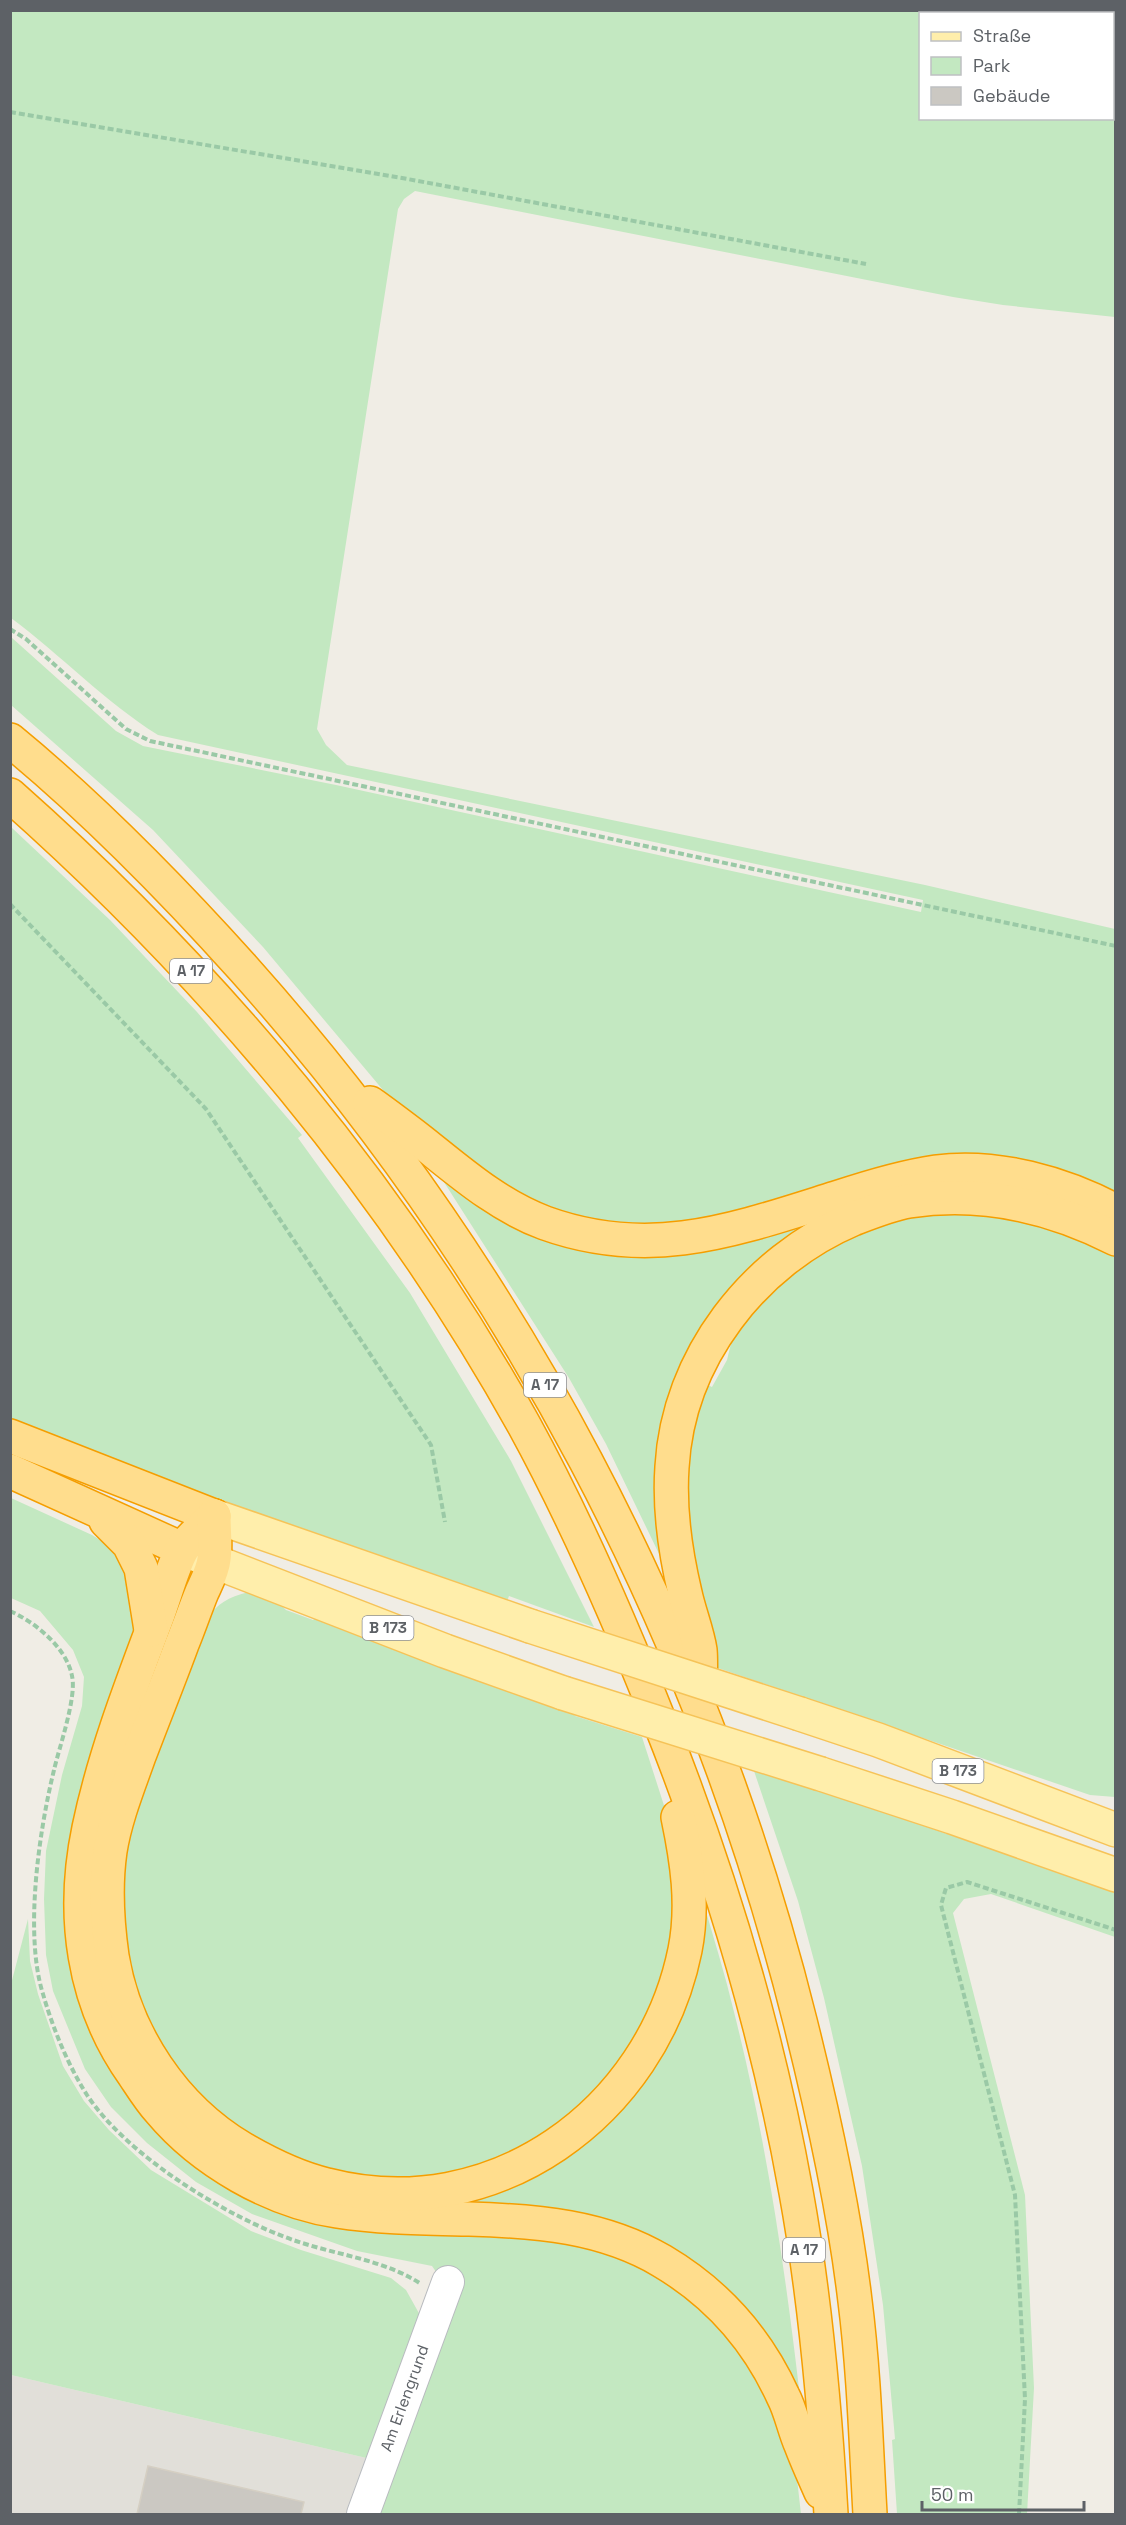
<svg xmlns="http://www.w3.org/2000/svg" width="1126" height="2525" viewBox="0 0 1126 2525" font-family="'Space Grotesk',sans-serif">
<rect width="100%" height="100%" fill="#f0ede5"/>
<path fill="#e1dfd9" d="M11,2375L375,2460L355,2514H11Z"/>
<g fill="#c3e8c1" fill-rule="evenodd">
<path d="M11,11H1115V317L1003,305L953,297L415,191L404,199L398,209L317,729L326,745L347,765L925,885L1115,929V1200L758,1213L636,1232L519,1201L388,1096L263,947L153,830L11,705V637L116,731L143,746L336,785L921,912L923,900L158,735C105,702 61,655 11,618ZM920,14H1112V118H920Z"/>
<path d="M11,827L110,920L197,1012L302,1135L298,1138L410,1293L511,1461L594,1627L509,1596L506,1604L294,1528L34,1430L11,1419Z"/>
<path d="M442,1179L544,1234L842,1208L714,1321L662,1560L606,1444L569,1378Z"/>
<path d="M955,1213L994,1214L1058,1228L1115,1254V1797L1090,1795L718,1668L701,1618L681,1508L701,1382L712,1387L727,1360L734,1331L778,1283L837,1244L870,1229L911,1217Z"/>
<path d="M11,1498L92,1535L113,1548L125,1560L138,1631L89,1781L151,2116L494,2229L634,2258L712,2312L773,2395L797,2479L801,2514H370L441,2279L432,2266L357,2251L252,2214L196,2182L147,2143L111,2107L85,2069L53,1991L46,1955L44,1899L46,1851L62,1775L82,1706L84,1677L73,1650L40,1611L11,1598Z"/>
<path d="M249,1592L275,1599L286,1610L313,1620L323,1614L571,1709L575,1716L642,1737L669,1821L681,1912L658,2008L594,2104L482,2170L355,2182L236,2133L152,2043L123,1954L121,1868L137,1810L172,1707C182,1697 192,1674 190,1660C206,1623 206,1602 249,1592Z"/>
<path d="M754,1771L827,1793L1115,1891V1937L991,1894L964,1899L953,1913L1025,2195L1034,2388L1027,2514H897L892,2440L895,2439L883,2305L862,2166L824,1998L798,1901Z"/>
<path d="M702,1898C713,1936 725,1974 734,2012C766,2138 785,2268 800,2397L695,2271L381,2204L609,2117Z"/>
<path d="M28,1919L30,1961L38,1994L63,2066L84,2101L109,2130L151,2170L251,2231L301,2250L391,2278L406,2290L425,2324L375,2460L11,2375L10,1988Z"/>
</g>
<path fill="#cbc8c2" stroke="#d5cfc3" stroke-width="1.5" d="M148,2466L304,2502L301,2514H137Z"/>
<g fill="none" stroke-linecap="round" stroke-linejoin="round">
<defs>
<path id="minor" d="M363,2514L448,2282"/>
<g id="major">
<path d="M214,1516L530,1626"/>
<path d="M187,1551L445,1651L563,1693"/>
<path d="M800,1714L878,1740L1116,1830"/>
<path d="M821,1774L952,1817L1116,1875"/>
</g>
<g id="highway">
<path d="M10,740C94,809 171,888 243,968C512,1269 702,1629 800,2021C823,2113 844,2207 855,2301C864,2372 866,2443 870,2514"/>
<path d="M10,795C212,974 393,1189 524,1425C576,1520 619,1619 659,1720C720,1873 767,2030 796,2192C815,2296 825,2408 831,2514"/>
<path d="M370,1103C387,1115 404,1128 421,1141C460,1172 497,1205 545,1223C651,1261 734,1230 836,1198C869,1187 902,1177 936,1172C997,1164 1063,1183 1116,1211"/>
<path d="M10,1436L214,1516"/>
<path d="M10,1471L182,1549"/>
<path d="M214,1516C204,1526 191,1537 183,1548C173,1564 164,1599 157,1617C131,1686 104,1756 89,1828C71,1914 82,2002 134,2075C142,2087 150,2100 160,2111C202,2161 271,2201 337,2211C381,2218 425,2218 469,2219C537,2221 603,2226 662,2261C716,2293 757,2339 783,2396C791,2411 794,2429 801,2445C807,2461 814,2476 821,2492"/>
<path d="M214,1516C214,1530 216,1545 214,1559C213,1570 207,1581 202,1592C195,1609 189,1627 182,1644C168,1682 153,1719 139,1756C128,1787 115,1819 110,1851C105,1886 107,1921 112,1956C125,2035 174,2108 243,2149C269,2164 297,2178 327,2185C493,2228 652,2113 685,1950C694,1905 687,1860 678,1817"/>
<path d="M106,1521L129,1544L141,1568L151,1630"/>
<path d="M701,1682C700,1671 701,1660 700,1650C697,1631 689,1612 685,1593C675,1551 669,1510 672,1467C678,1358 754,1261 853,1219C871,1212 891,1204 909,1201C982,1190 1051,1206 1116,1239"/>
</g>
</defs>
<use href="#minor" stroke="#b8bbbf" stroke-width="34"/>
<use href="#major" stroke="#f6c358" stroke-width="36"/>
<use href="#highway" stroke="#f59e00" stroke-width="36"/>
<g stroke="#9ac9a6" stroke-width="4" stroke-dasharray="6 3" stroke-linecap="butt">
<path d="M10,112L402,178L866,264"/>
<path d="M10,629L26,639L126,729L150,741L1116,946"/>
<path d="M10,904L206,1109L431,1445L445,1522"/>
<path d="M10,1611C35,1622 67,1648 72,1676C77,1697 59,1748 54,1770C39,1831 24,1934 43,1994C53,2029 68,2065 87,2095C127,2156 228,2218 296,2241C337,2255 385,2260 421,2284"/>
<path d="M1019,2514L1025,2399L1015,2195L941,1905L946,1888L967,1882L1116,1930"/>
</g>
<use href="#minor" stroke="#fff" stroke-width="32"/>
<use href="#major" stroke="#ffeeab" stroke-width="33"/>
<use href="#highway" stroke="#ffdd8d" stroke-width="33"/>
<defs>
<g id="major-bridge">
<path d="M530,1626L800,1714"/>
<path d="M563,1693L821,1774"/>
</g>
</defs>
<use href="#major-bridge" stroke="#f6c358" stroke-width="36" stroke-linecap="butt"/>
<use href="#major-bridge" stroke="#ffeeab" stroke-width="33"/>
</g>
<g text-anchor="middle" stroke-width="4.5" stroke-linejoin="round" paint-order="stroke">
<g fill="#fff" stroke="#8e9094" stroke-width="1.5">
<rect x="170" y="959" width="42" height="24" rx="4.5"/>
<rect x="524" y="1373" width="42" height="24" rx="4.5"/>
<rect x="362.5" y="1616" width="51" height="24" rx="4.5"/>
<rect x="932.5" y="1759" width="51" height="24" rx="4.5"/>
<rect x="783" y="2238" width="42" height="24" rx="4.5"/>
</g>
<g font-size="15" font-weight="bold" fill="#5d6166">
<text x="191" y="976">A 17</text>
<text x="545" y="1390">A 17</text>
<text x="388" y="1633">B 173</text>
<text x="958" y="1776">B 173</text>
<text x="804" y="2255">A 17</text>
</g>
<g font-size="16" fill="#5d6166" stroke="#fff">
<text transform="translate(404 2398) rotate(-70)" y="6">Am Erlengrund</text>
</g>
</g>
<rect width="1126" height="2525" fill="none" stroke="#5d6166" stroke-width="24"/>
<rect x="919" y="12" width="195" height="108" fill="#ffffff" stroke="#bec0c2" stroke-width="1.5"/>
<rect x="931" y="32" width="30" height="9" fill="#ffeeab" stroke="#bec0c2" stroke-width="1.5"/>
<text x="973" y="42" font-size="18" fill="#5d6166">Straße</text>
<rect x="931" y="57" width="30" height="18" fill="#c3e8c1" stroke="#bec0c2" stroke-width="1.5"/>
<text x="973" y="72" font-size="18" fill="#5d6166">Park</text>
<rect x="931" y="87" width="30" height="18" fill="#cbc8c2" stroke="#bec0c2" stroke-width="1.5"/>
<text x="973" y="102" font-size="18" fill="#5d6166">Gebäude</text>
<path d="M922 2501v9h162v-9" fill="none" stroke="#5d6166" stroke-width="3"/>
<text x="931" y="2501" font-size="18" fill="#5d6166" stroke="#ffffff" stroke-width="4.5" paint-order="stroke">50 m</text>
</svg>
